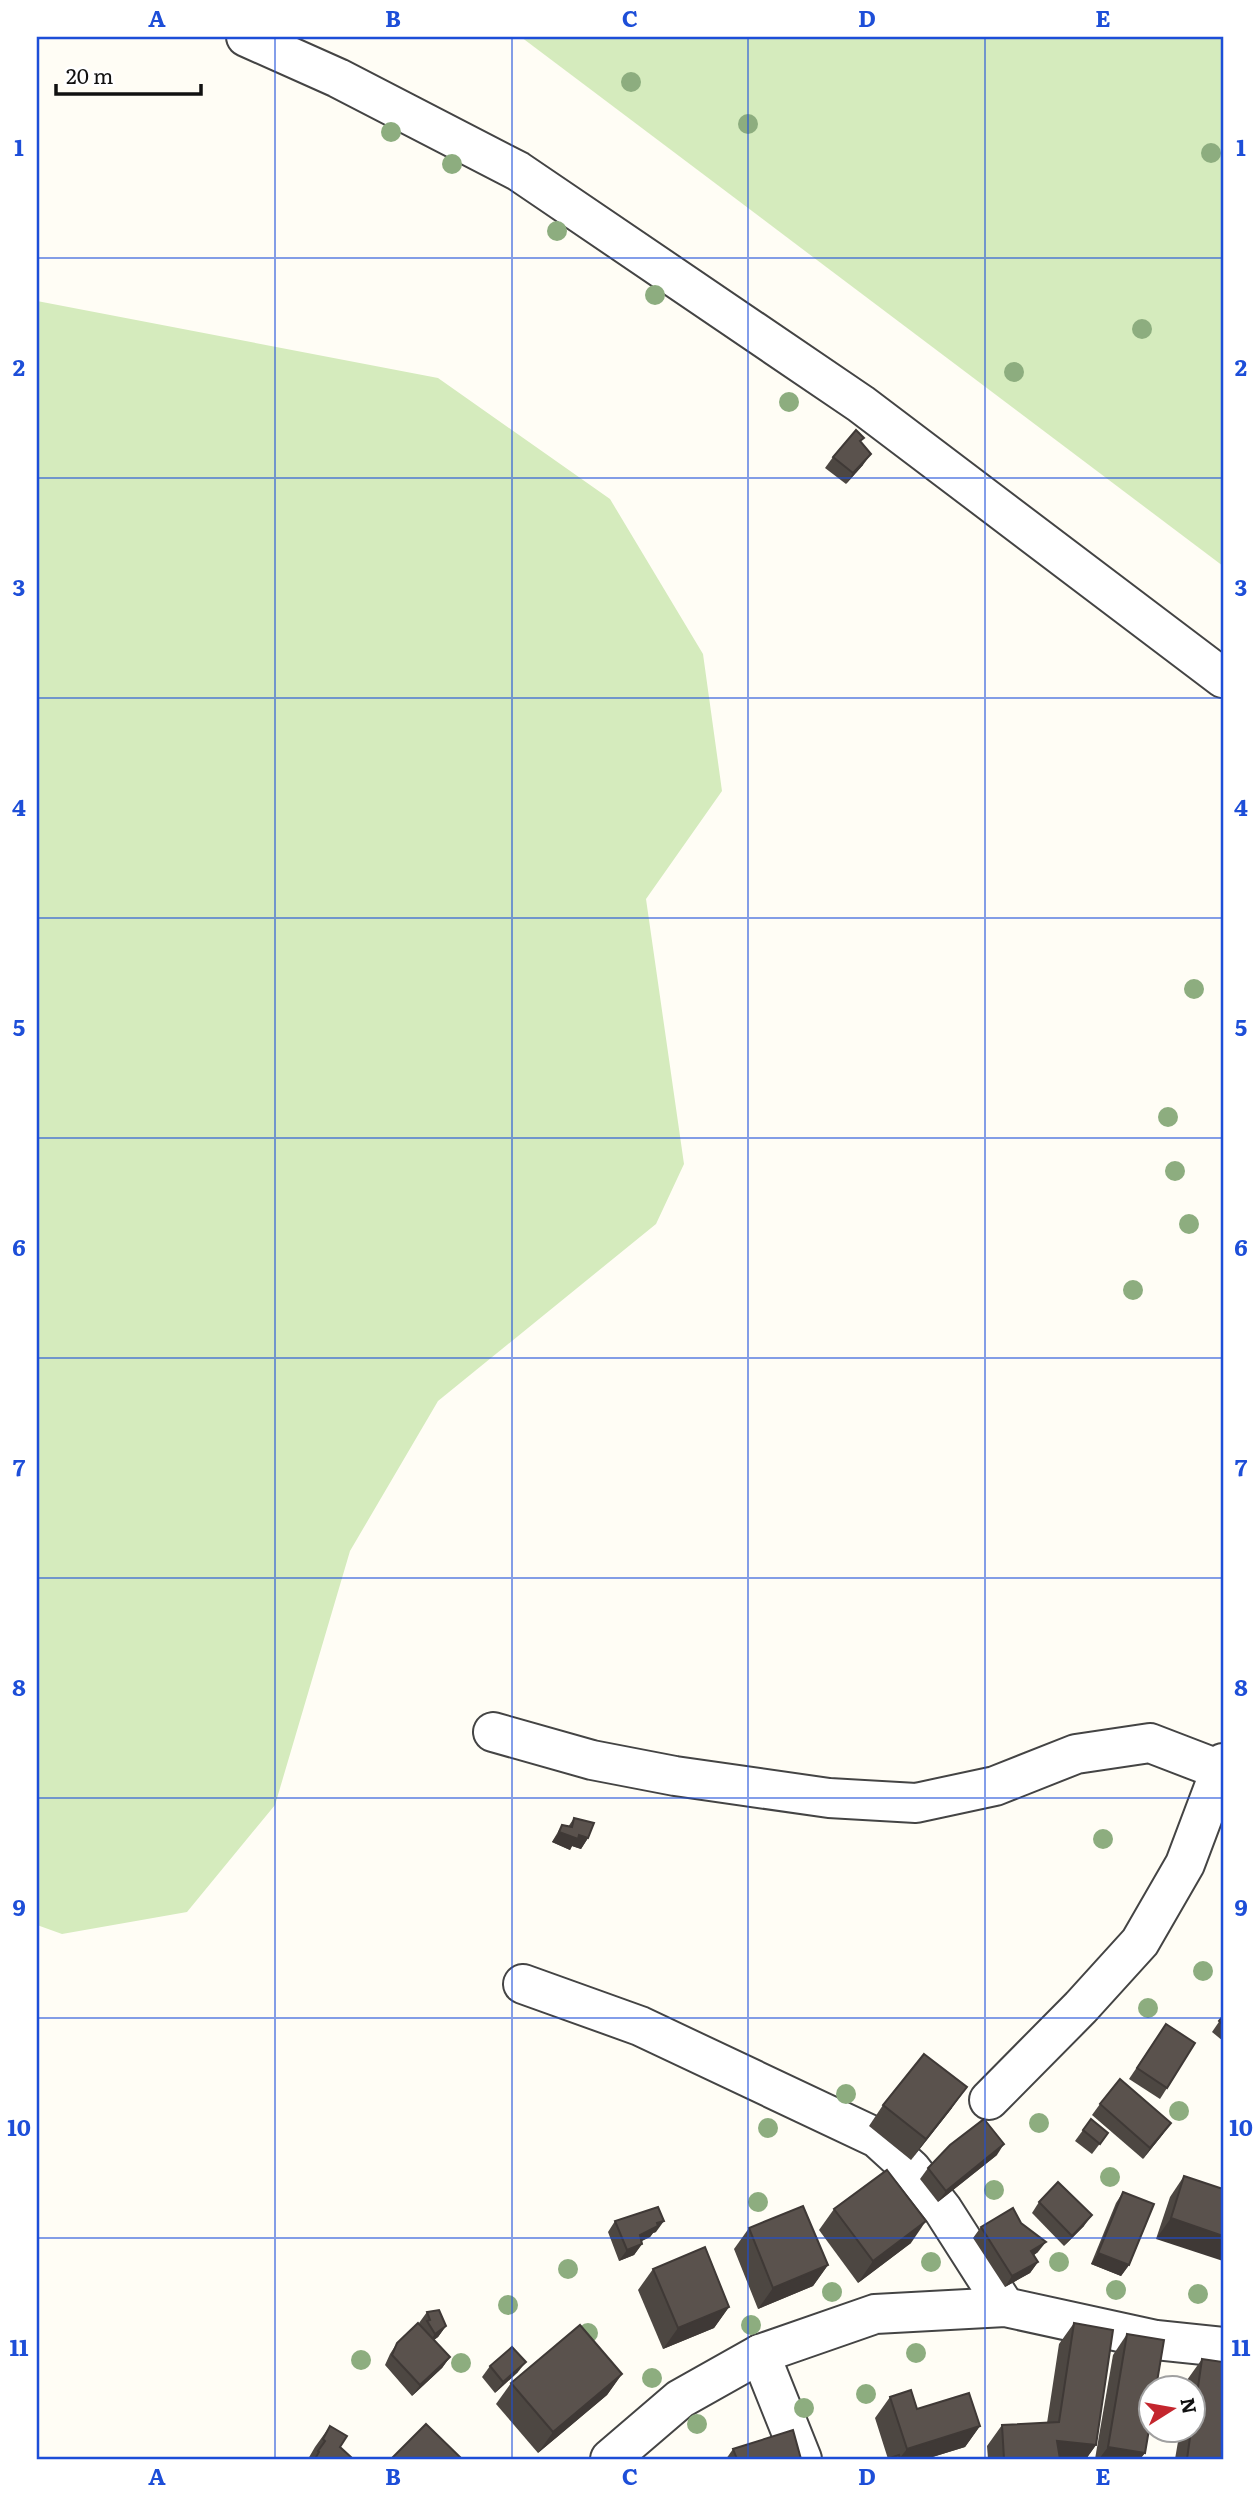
<svg xmlns="http://www.w3.org/2000/svg" width="1260" height="2496" font-family="Literata,serif">
<style>
.green{fill:#d5ebbd}
.lines{fill:none;stroke-linecap:round;stroke-linejoin:round}
.minor-casing{stroke:#444;stroke-width:42}
.minor{stroke:#fff;stroke-width:38}
.tree{fill:#8dad7f}
.wall{fill:#4d4742}
.shaded-wall{fill:#3f3936}
.building{fill:#5a524d;stroke:#3f3936;stroke-width:2}
.grid{fill:none;stroke:#1d4ed8;stroke-width:2;stroke-opacity:0.55}
.neatline{fill:none;stroke:#1d4ed8;stroke-width:2.5}
.grid-label{font-size:23px;text-anchor:middle;font-weight:bold;fill:#1d4ed8}
</style>
<rect width="100%" height="100%" fill="#fffdf5"/>
<g class="green">
<path d="M521 37H1223V566Z"/>
<path d="M37 301 438 378 610 499 703 654 722 791 646 899 684 1164 656 1224 438 1401 350 1551 275 1805 187 1912 62 1934 37 1925Z"/>
</g>
<g class="lines">
<g class="minor-casing">
<g id="minor">
<path d="M246 37 338 78 518 171 861 404 1223 678"/>
<path d="M493 1732 592 1760 675 1776 829 1798 916 1803 995 1786 1076 1754 1150 1743 1223 1771"/>
<path d="M523 1984 640 2026 877 2138 911 2169 943 2210 1005 2307"/>
<path d="M989 2100 1081 2007 1140 1942 1185 1864 1223 1763"/>
<path d="M760 2354 802 2459"/>
<path d="M610 2459 680 2399 760 2354 875 2314 1005 2307 1156 2340 1223 2347"/>
</g>
</g>
<use href="#minor" class="minor"/>
</g>
<g class="tree">
<circle cx="631" cy="82" r="10"/>
<circle cx="748" cy="124" r="10"/>
<circle cx="391" cy="132" r="10"/>
<circle cx="1211" cy="153" r="10"/>
<circle cx="452" cy="164" r="10"/>
<circle cx="557" cy="231" r="10"/>
<circle cx="655" cy="295" r="10"/>
<circle cx="1142" cy="329" r="10"/>
<circle cx="1014" cy="372" r="10"/>
<circle cx="789" cy="402" r="10"/>
<circle cx="1194" cy="989" r="10"/>
<circle cx="1168" cy="1117" r="10"/>
<circle cx="1175" cy="1171" r="10"/>
<circle cx="1189" cy="1224" r="10"/>
<circle cx="1133" cy="1290" r="10"/>
<circle cx="1103" cy="1839" r="10"/>
<circle cx="1203" cy="1971" r="10"/>
<circle cx="1148" cy="2008" r="10"/>
<circle cx="846" cy="2094" r="10"/>
<circle cx="1179" cy="2111" r="10"/>
<circle cx="1039" cy="2123" r="10"/>
<circle cx="768" cy="2128" r="10"/>
<circle cx="1110" cy="2177" r="10"/>
<circle cx="994" cy="2190" r="10"/>
<circle cx="758" cy="2202" r="10"/>
<circle cx="931" cy="2262" r="10"/>
<circle cx="1059" cy="2262" r="10"/>
<circle cx="568" cy="2269" r="10"/>
<circle cx="1116" cy="2290" r="10"/>
<circle cx="832" cy="2292" r="10"/>
<circle cx="1198" cy="2294" r="10"/>
<circle cx="508" cy="2305" r="10"/>
<circle cx="751" cy="2325" r="10"/>
<circle cx="588" cy="2333" r="10"/>
<circle cx="916" cy="2353" r="10"/>
<circle cx="361" cy="2360" r="10"/>
<circle cx="461" cy="2363" r="10"/>
<circle cx="652" cy="2378" r="10"/>
<circle cx="866" cy="2394" r="10"/>
<circle cx="804" cy="2408" r="10"/>
<circle cx="697" cy="2424" r="10"/>
</g>
<g class="wall">
<path d="M861 442 863 465 846 484 825 468 833 457Z"/>
<path d="M574 1818 588 1838 581 1849 572 1846 570 1850 552 1842 562 1825 568 1827Z"/>
<path d="M1223 2016V2041L1212 2032Z"/>
<path d="M1166 2024 1167 2088 1160 2099 1129 2079Z"/>
<path d="M1100 2104 1163 2134 1143 2159 1092 2115Z"/>
<path d="M883 2105 952 2108 911 2160 869 2126Z"/>
<path d="M1083 2130 1108 2133 1092 2154 1075 2141Z"/>
<path d="M997 2155 938 2202 920 2179 928 2168Z"/>
<path d="M1184 2176 1223 2189 1156 2239 1170 2197Z"/>
<path d="M1123 2192 1129 2265 1121 2276 1091 2264 1116 2203Z"/>
<path d="M1039 2202 1084 2226 1064 2246 1032 2213Z"/>
<path d="M834 2209 911 2243 858 2283 819 2230Z"/>
<path d="M615 2221 656 2232 653 2233 650 2237 641 2241 642 2244 634 2255 619 2261 608 2232Z"/>
<path d="M981 2227 1038 2252 1034 2255 1038 2262 1030 2273 1005 2287 973 2238Z"/>
<path d="M749 2228 828 2265 813 2286 758 2309 734 2249Z"/>
<path d="M653 2269 729 2307 714 2328 663 2349 638 2290Z"/>
<path d="M427 2312 446 2326 438 2337 434 2340 450 2357 442 2368 412 2396 385 2365 390 2354 397 2343 420 2325 419 2323Z"/>
<path d="M1074 2323 1096 2445 1086 2459H988L987 2446 1002 2425 1047 2423 1059 2344Z"/>
<path d="M1127 2334 1145 2453 1140 2459H1095L1113 2355Z"/>
<path d="M1202 2359 1223 2459H1175L1180 2430H1194V2388H1186L1187 2380Z"/>
<path d="M490 2366 518 2372 495 2393 482 2377Z"/>
<path d="M622 2374 607 2395 538 2453 496 2404 511 2383Z"/>
<path d="M890 2397 917 2409 980 2426 965 2447 926 2459H887H888L875 2418Z"/>
<path d="M330 2426 340 2447 350 2459H308L315 2447Z"/>
<path d="M733 2449 801 2459H726Z"/>
</g>
<g class="shaded-wall">
<path d="M871 454 863 465 846 484 853 473Z"/>
<path d="M559 1832 579 1835 588 1838 581 1849 572 1846 570 1850 552 1842Z"/>
<path d="M967 2087 952 2108 911 2160 926 2139Z"/>
<path d="M1171 2123 1163 2134 1143 2159 1150 2148Z"/>
<path d="M1004 2144 997 2155 938 2202 946 2191Z"/>
<path d="M1092 2215 1084 2226 1064 2246 1072 2236Z"/>
<path d="M1171 2218 1223 2236V2261L1156 2239Z"/>
<path d="M664 2221 656 2232 653 2233 650 2237 632 2246 640 2235 657 2223Z"/>
<path d="M926 2221 911 2243 858 2283 873 2261Z"/>
<path d="M1046 2242 1038 2252 1024 2262 1031 2251Z"/>
<path d="M642 2244 634 2255 619 2261 627 2250Z"/>
<path d="M1098 2253 1129 2265 1121 2276 1091 2264Z"/>
<path d="M1038 2262 1030 2273 1005 2287 1012 2276Z"/>
<path d="M828 2265 813 2286 758 2309 773 2288Z"/>
<path d="M729 2307 714 2328 663 2349 678 2328Z"/>
<path d="M446 2326 438 2337 427 2345 435 2334Z"/>
<path d="M450 2357 442 2368 412 2396 420 2385Z"/>
<path d="M526 2362 518 2372 495 2393 503 2382Z"/>
<path d="M622 2374 607 2395 538 2453 553 2432Z"/>
<path d="M980 2426 965 2447 926 2459H899L907 2449Z"/>
<path d="M1057 2441 1096 2445 1086 2459H1044Z"/>
<path d="M1108 2447 1145 2453 1140 2459H1099Z"/>
</g>
<g class="building">
<path d="M856 430 864 438 860 441 871 454 853 473 833 457Z"/>
<path d="M574 1818 594 1823 588 1838 579 1835 578 1839 559 1832 562 1825 572 1827Z"/>
<path d="M1223 2016V2025L1219 2021Z"/>
<path d="M1166 2024 1195 2043 1167 2088 1137 2068Z"/>
<path d="M924 2054 967 2087 926 2139 883 2105Z"/>
<path d="M1120 2079 1171 2123 1150 2148 1100 2104Z"/>
<path d="M984 2119 1004 2144 946 2191 928 2168 950 2145Z"/>
<path d="M1091 2119 1108 2133 1100 2144 1083 2130Z"/>
<path d="M887 2170 926 2221 873 2261 834 2209Z"/>
<path d="M1184 2176 1223 2189V2236L1171 2218Z"/>
<path d="M1058 2182 1092 2215 1072 2236 1039 2202Z"/>
<path d="M1123 2192 1154 2204 1129 2265 1098 2253Z"/>
<path d="M803 2206 828 2265 773 2288 749 2228Z"/>
<path d="M658 2207 664 2221 657 2223 658 2226 640 2235 642 2244 627 2250 615 2221Z"/>
<path d="M1013 2208 1021 2223 1046 2242 1031 2251 1038 2262 1012 2276 981 2227Z"/>
<path d="M705 2247 729 2307 678 2328 653 2269Z"/>
<path d="M439 2310 446 2326 435 2334 427 2321 430 2320 427 2312Z"/>
<path d="M418 2323 450 2357 420 2385 392 2355 397 2343Z"/>
<path d="M1074 2323 1113 2330 1096 2445 1057 2441 1060 2459H1004L1002 2425 1059 2422Z"/>
<path d="M580 2325 622 2374 553 2432 511 2383Z"/>
<path d="M1127 2334 1164 2340 1156 2388H1152V2412L1145 2453 1108 2447Z"/>
<path d="M512 2347 526 2362 503 2382 490 2366Z"/>
<path d="M1202 2359 1223 2362V2459H1187L1191 2430H1194V2415Z"/>
<path d="M911 2390 917 2409 969 2393 980 2426 907 2449 890 2397Z"/>
<path d="M426 2424 462 2459H391Z"/>
<path d="M330 2426 347 2436 340 2447 352 2458 350 2459H315L319 2452 318 2451 325 2441 323 2439Z"/>
<path d="M793 2430 801 2459H737L733 2449Z"/>
<path d="M899 2455 900 2459H887Z"/>
</g>
<path class="grid" d="M275 37V2459M512 37V2459M748 37V2459M985 37V2459M37 258H1223M37 478H1223M37 698H1223M37 918H1223M37 1138H1223M37 1358H1223M37 1578H1223M37 1798H1223M37 2018H1223M37 2238H1223"/>
<rect width="1260" height="2496" fill="none" stroke="#ffffff" stroke-width="77"/>
<g transform="translate(1172 2409) rotate(79)"><circle r="33" fill="#ffffff" stroke="#a0a0a0" stroke-width="2"/>
<path d="M0-5L12 26L0 18L-12 26Z" fill="#c4262e"/>
<text y="-10" font-size="19" font-weight="bold" text-anchor="middle" fill="#111111">N</text>
</g>
<path d="M56 84v10h145v-10" fill="none" stroke="#111111" stroke-width="3.5"/>
<text x="66" y="84" font-size="21" fill="#111111" stroke="#ffffff" stroke-width="5" paint-order="stroke">20 m</text>
<rect x="38" y="38" width="1184" height="2420" class="neatline"/>
<g class="grid-label">
<text x="157" y="27">A</text>
<text x="393" y="27">B</text>
<text x="630" y="27">C</text>
<text x="867" y="27">D</text>
<text x="1103" y="27">E</text>
<text x="19" y="156">1</text>
<text x="1241" y="156">1</text>
<text x="19" y="376">2</text>
<text x="1241" y="376">2</text>
<text x="19" y="596">3</text>
<text x="1241" y="596">3</text>
<text x="19" y="816">4</text>
<text x="1241" y="816">4</text>
<text x="19" y="1036">5</text>
<text x="1241" y="1036">5</text>
<text x="19" y="1256">6</text>
<text x="1241" y="1256">6</text>
<text x="19" y="1476">7</text>
<text x="1241" y="1476">7</text>
<text x="19" y="1696">8</text>
<text x="1241" y="1696">8</text>
<text x="19" y="1916">9</text>
<text x="1241" y="1916">9</text>
<text x="19" y="2136">10</text>
<text x="1241" y="2136">10</text>
<text x="19" y="2356">11</text>
<text x="1241" y="2356">11</text>
<text x="157" y="2485">A</text>
<text x="393" y="2485">B</text>
<text x="630" y="2485">C</text>
<text x="867" y="2485">D</text>
<text x="1103" y="2485">E</text>
</g>
</svg>
